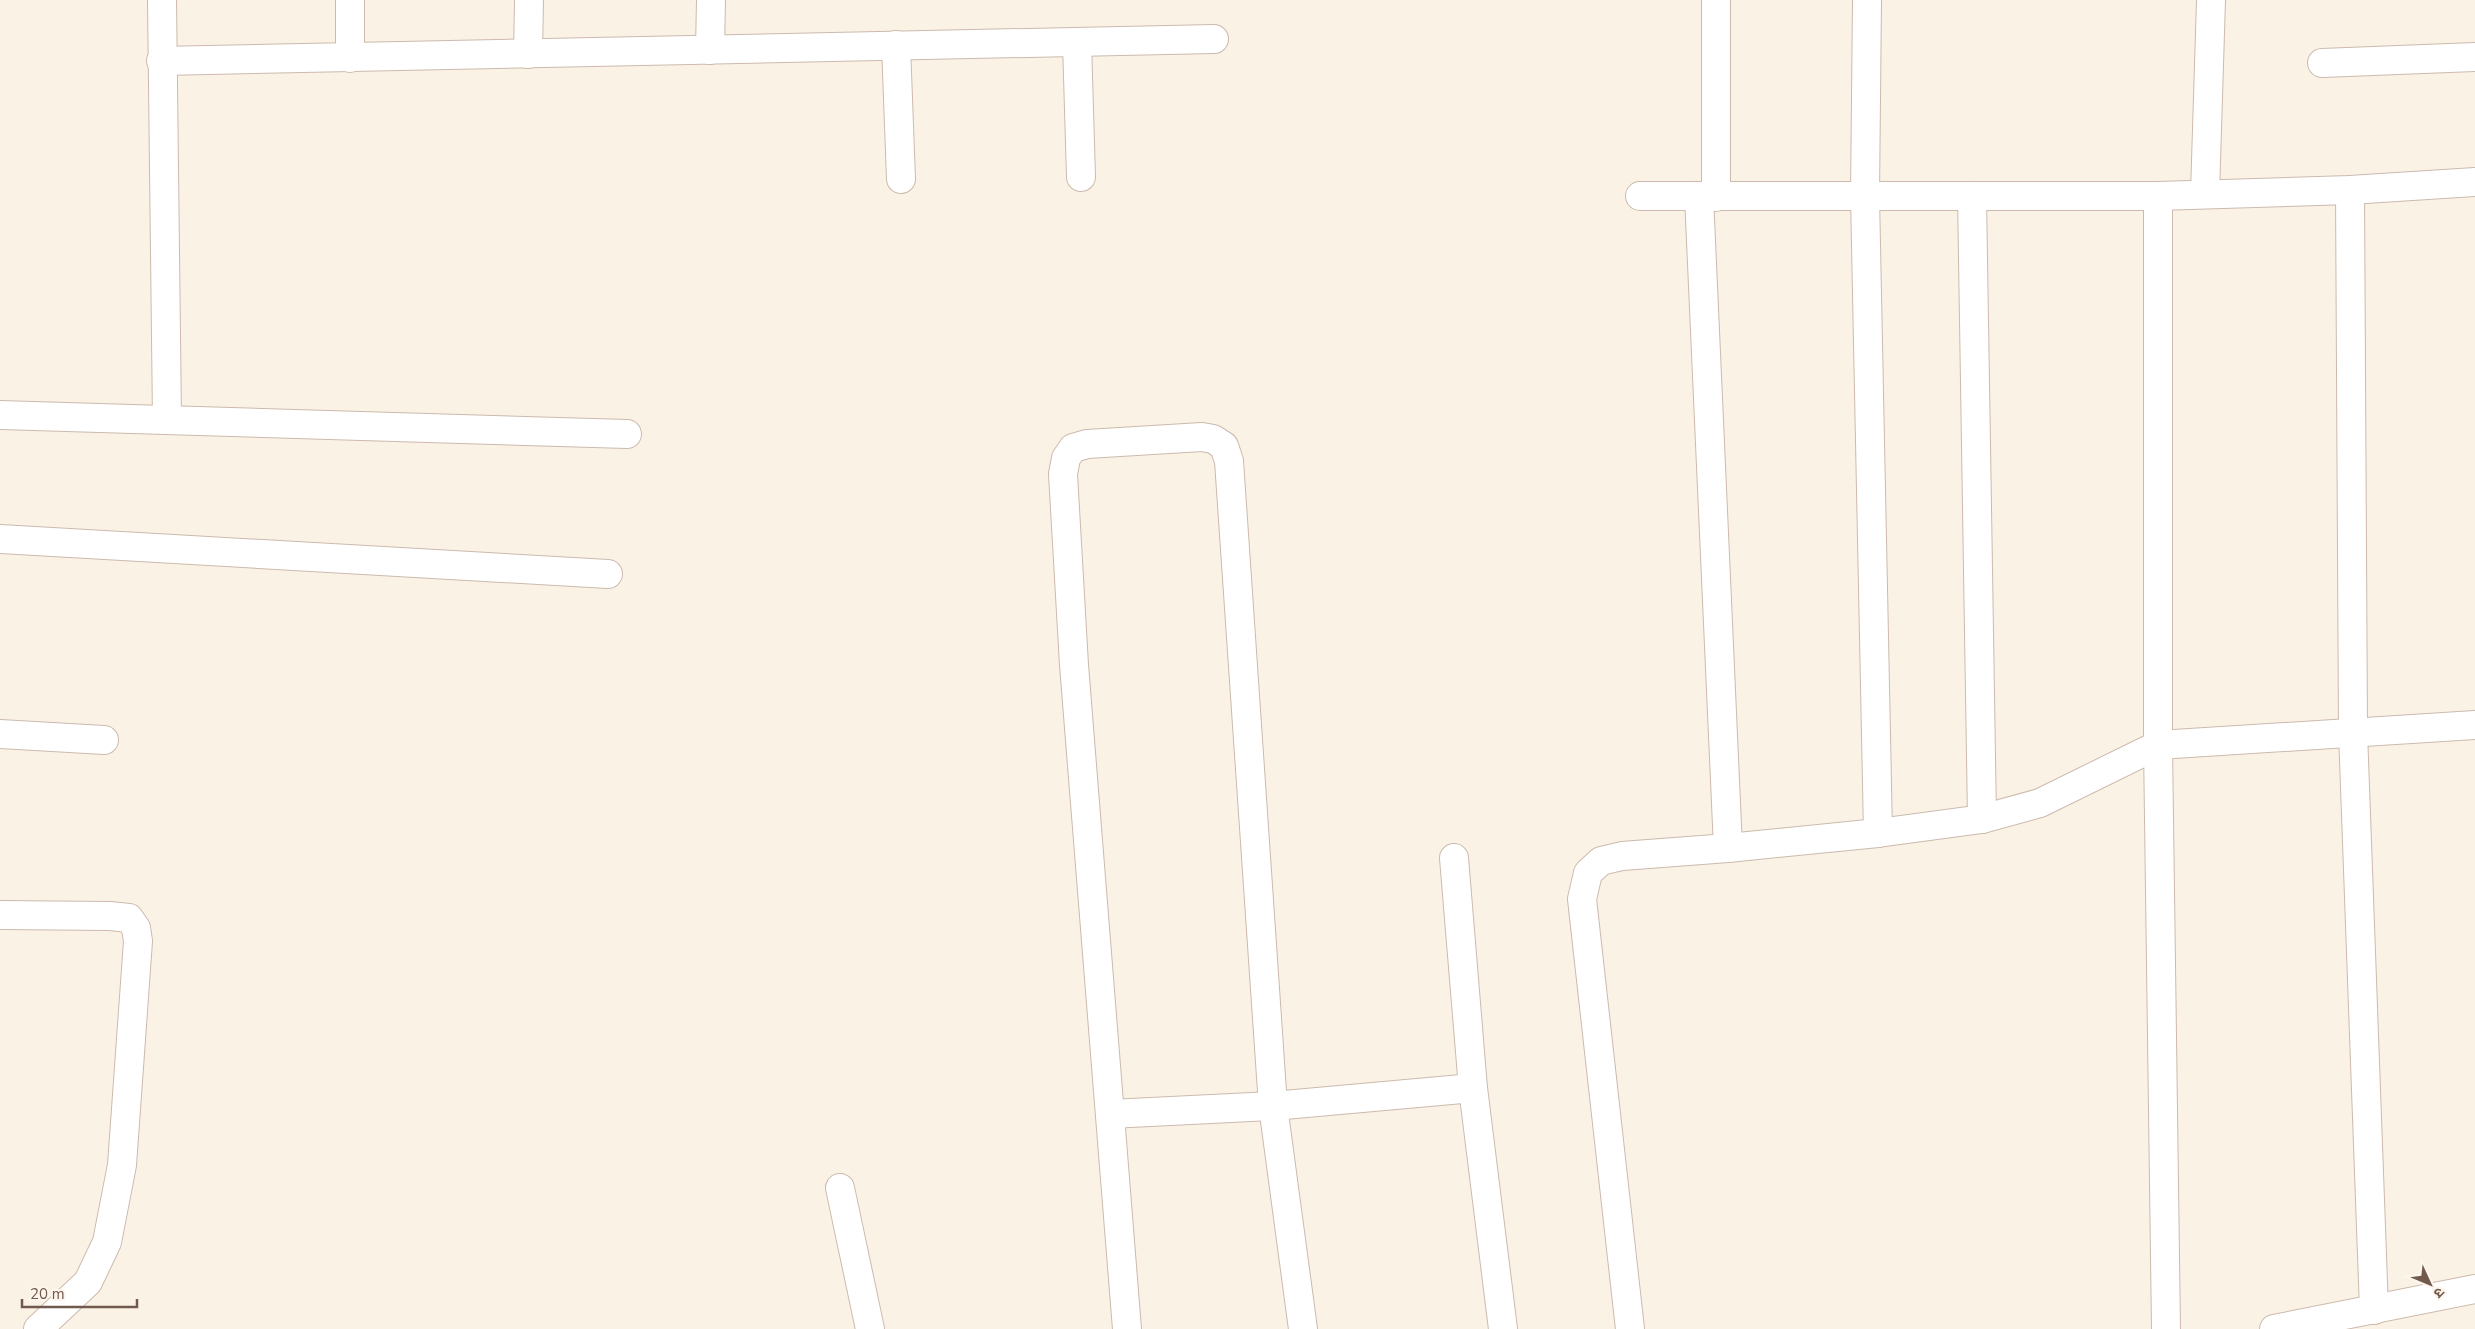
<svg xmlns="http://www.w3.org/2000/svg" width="2475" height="1329" font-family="'Nunito Sans','Noto Sans Devanagari',sans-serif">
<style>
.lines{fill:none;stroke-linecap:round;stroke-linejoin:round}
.minor-casing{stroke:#ccbaad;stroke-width:30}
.minor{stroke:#fff;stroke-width:28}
</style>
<rect width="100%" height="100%" fill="#fbf2e6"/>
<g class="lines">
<g class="minor-casing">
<g id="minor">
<path d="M162 0 167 420"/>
<path d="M1867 0 1865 196 1878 833"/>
<path d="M1077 42 1081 177"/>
<path d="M896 45 901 179"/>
<path d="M710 50 711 0"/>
<path d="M528 54 529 0"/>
<path d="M350 58V0"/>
<path d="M161 61 1214 39"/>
<path d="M2322 63 2475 57"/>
<path d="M2350 190 2353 732 2374 1310"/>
<path d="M2205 194 2211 0"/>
<path d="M1640 196H2158L2350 190 2475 182"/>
<path d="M1699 196 1728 848"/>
<path d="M1972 196 1982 819"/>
<path d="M2158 196V745L2166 1329"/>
<path d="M1716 197V0"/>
<path d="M0 415 627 434"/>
<path d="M0 539 608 574"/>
<path d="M0 734 104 740"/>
<path d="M1454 858 1473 1088 1503 1329"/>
<path d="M0 915 110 916 129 918 136 928 138 941 122 1165 107 1242 88 1282 38 1329"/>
<path d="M1110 1114 1273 1106 1473 1088"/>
<path d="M840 1188 870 1329"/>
<path d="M1127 1329 1074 665 1063 474 1066 458 1073 448 1087 444 1202 437 1213 439 1224 446 1229 461 1273 1106 1303 1329"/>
<path d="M1630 1329 1582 899 1588 873 1601 861 1622 856 1728 848 1878 833 1982 819 2040 803 2158 745 2475 725"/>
<path d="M2274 1329 2475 1289"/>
</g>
</g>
<use href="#minor" class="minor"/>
</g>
<g transform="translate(2430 1284) rotate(134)" stroke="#fef6ec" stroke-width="4" paint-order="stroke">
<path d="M0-4L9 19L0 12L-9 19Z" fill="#72594d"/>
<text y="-8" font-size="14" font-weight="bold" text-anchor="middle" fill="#72594d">उ</text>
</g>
<path d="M22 1299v8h115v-8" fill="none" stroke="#72594d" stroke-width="2.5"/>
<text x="30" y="1299" font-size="15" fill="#72594d" stroke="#fef6ec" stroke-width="4" paint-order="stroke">20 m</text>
</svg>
